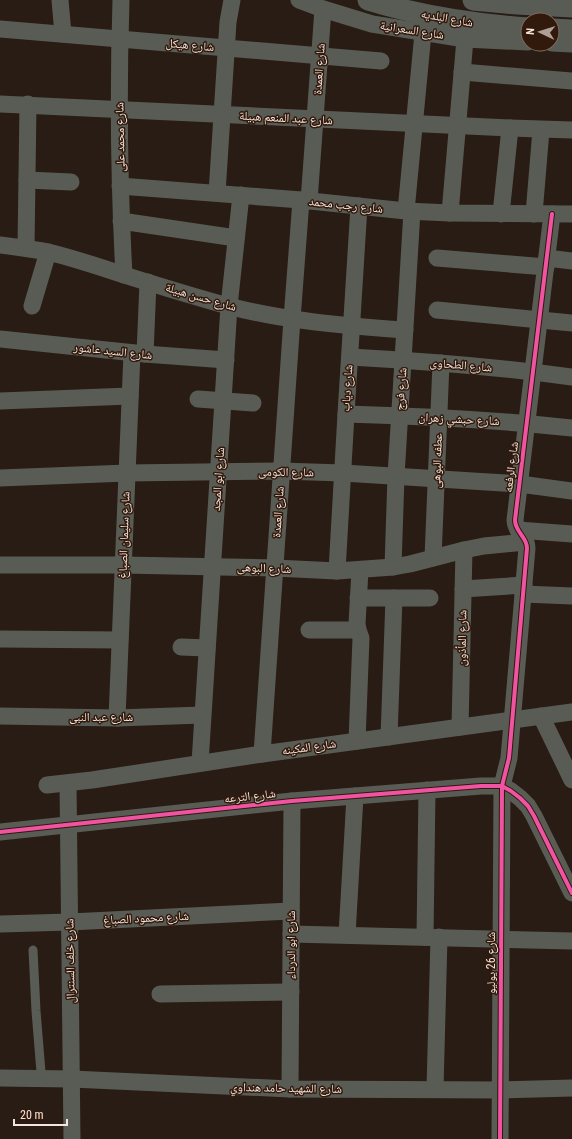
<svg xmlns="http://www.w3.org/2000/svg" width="572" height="1139" font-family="'Roboto Condensed','Noto Naskh Arabic',sans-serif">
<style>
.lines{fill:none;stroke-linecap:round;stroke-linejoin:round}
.service{stroke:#595c55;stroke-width:9}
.minor{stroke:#595c55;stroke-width:17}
.tertiary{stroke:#595c55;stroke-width:21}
.cycleway-casing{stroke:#31190c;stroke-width:6}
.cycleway{stroke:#f153a3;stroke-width:4}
.labels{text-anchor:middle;stroke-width:3;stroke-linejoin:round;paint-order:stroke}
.street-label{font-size:12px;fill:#f5e4dc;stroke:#31190c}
</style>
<rect width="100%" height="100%" fill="#291c14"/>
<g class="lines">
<path class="service" d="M33 950 36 1011 41 1072 40 1078"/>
<g class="minor">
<path d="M60 0 63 34"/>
<path d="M121 0C118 92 119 183 124 275"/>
<path d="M299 0 323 9 372 24 465 39 528 42"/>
<path d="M0 29 381 61"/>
<path d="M552 43 572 44"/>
<path d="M462 72 572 81"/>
<path d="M0 104 510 128 572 130"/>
<path d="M27 180 71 182"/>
<path d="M120 186 301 200 406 211 450 213 572 214"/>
<path d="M217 193 228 22 232 0"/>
<path d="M309 201 323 9"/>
<path d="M406 211 423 33"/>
<path d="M450 213 465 39"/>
<path d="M501 214 510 128"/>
<path d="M534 214 541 130"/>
<path d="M121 221 236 238"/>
<path d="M0 245C16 247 32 249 48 252 73 258 97 266 121 274 156 285 192 296 228 306 286 321 345 326 405 330"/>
<path d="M26 248 28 104"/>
<path d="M437 258 546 267"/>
<path d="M547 258 572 261"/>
<path d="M32 306 48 252"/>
<path d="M437 310 572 323"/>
<path d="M0 339 145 354 226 360"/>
<path d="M145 354 148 282"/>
<path d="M350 357C424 361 498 367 572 377"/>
<path d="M198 399 253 403"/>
<path d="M0 401 130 396"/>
<path d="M346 414C421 416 497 420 572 428"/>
<path d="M0 478 127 473 281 471 343 473 520 484 572 491"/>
<path d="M518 530 572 534"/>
<path d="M433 558 441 363"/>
<path d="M0 565H123L275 568 337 571 393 567 410 564 464 550 484 546 526 542"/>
<path d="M393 567 396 476 412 211"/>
<path d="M337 571 346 414 359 206"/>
<path d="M463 589 524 585"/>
<path d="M523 594 572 596"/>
<path d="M358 598H430"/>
<path d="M309 630H358"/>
<path d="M0 639 120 640"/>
<path d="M181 647 207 648"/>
<path d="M0 716 117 718 202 715"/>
<path d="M541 716 572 780"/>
<path d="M117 718 132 353"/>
<path d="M460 727 464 550"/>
<path d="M389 737 394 598"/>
<path d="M357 741 361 638 358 630 357 624 360 570"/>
<path d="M262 754 292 319 301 200"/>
<path d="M200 763 229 306 241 195"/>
<path d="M68 783 72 1139"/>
<path d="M47 785 92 780 262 754 572 712"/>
<path d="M0 832 292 801 481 786H502L511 791 520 798 528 806 534 816 572 893"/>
<path d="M0 924 70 922 291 911"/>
<path d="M291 934 572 941"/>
<path d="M347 935 355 796"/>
<path d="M425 937 427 790"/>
<path d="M160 994 291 992"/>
<path d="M0 1078 72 1079 290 1089 501 1090 572 1088"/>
<path d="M290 1089 292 801"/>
<path d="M435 1089 439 937"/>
<path d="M500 1139 502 786 509 758 527 548C527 537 515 532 515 520L552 214"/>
</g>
<g class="tertiary">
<path d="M368 0C420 16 473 24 528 28"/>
<path d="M473 0 517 4 572 7"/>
<path d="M552 29 572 30"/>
</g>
<g class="cycleway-casing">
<g id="cycleway">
<path d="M0 832 292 801 481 786H502L511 791 520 798 528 806 534 816 572 893"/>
<path d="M500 1139 502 786 509 758 527 548C527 537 515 532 515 520L552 214"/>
</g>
</g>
<use href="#cycleway" class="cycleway"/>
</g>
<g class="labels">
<g class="street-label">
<text transform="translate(447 18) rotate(10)" y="4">شارع البلديه</text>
<text transform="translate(412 30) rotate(9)" y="4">شارع السعرانية</text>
<text transform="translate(190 45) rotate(5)" y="4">شارع هيكل</text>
<text transform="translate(319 69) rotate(-86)" y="4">شارع العمدة</text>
<text transform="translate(286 118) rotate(3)" y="4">شارع عبد المنعم هبيلة</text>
<text transform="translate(120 137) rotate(-91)" y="4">شارع محمد على</text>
<text transform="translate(346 205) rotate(6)" y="4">شارع رجب محمد</text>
<text transform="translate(201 297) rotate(16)" y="4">شارع حسن هبيلة</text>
<text transform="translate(113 351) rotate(6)" y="4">شارع السيد عاشور</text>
<text transform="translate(461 365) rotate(5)" y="4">شارع الطحاوى</text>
<text transform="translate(347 388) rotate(-86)" y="4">شارع دياب</text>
<text transform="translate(401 389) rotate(-86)" y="4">شارع فرج</text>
<text transform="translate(459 419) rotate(3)" y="4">شارع حبشي زهران</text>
<text transform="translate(437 461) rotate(-88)" y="4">عطفه البوهى</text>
<text transform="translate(511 467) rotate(-83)" y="4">شارع الرفعه</text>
<text transform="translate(286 472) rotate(1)" y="4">شارع الكومى</text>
<text transform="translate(218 479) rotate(-86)" y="4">شارع ابو المجد</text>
<text transform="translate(278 512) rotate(-86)" y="4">شارع العمدة</text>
<text transform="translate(124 535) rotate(-88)" y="4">شارع سليمان الصباغ</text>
<text transform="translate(264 568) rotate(2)" y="4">شارع البوهى</text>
<text transform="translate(462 638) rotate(-89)" y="4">شارع المأذون</text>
<text x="101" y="721">شارع عبد النبى</text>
<text transform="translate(309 747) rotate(-8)" y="4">شارع المكينه</text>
<text transform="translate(250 796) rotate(-6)" y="4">شارع الترعه</text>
<text transform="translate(146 918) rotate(-3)" y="4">شارع محمود الصباغ</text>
<text transform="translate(291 945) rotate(-90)" y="4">شارع ابو الدرداء</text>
<text transform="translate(70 961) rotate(-91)" y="4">شارع خلف السنترال</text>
<text transform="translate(491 963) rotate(-90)" y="4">شارع 26 يوليو</text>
<text transform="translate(286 1088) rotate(1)" y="4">شارع الشهيد حامد هنداوي</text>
</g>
</g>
<g transform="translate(540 32) rotate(274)"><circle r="19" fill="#31190c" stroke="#7f6a5f"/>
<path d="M0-3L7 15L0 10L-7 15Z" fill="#ae9e96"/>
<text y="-6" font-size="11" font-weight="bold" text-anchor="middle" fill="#f5e4dc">N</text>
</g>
<path d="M14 1119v6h53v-6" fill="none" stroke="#f5e4dc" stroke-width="2"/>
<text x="20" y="1119" font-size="12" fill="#f5e4dc" stroke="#31190c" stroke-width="3" paint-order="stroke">20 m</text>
</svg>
